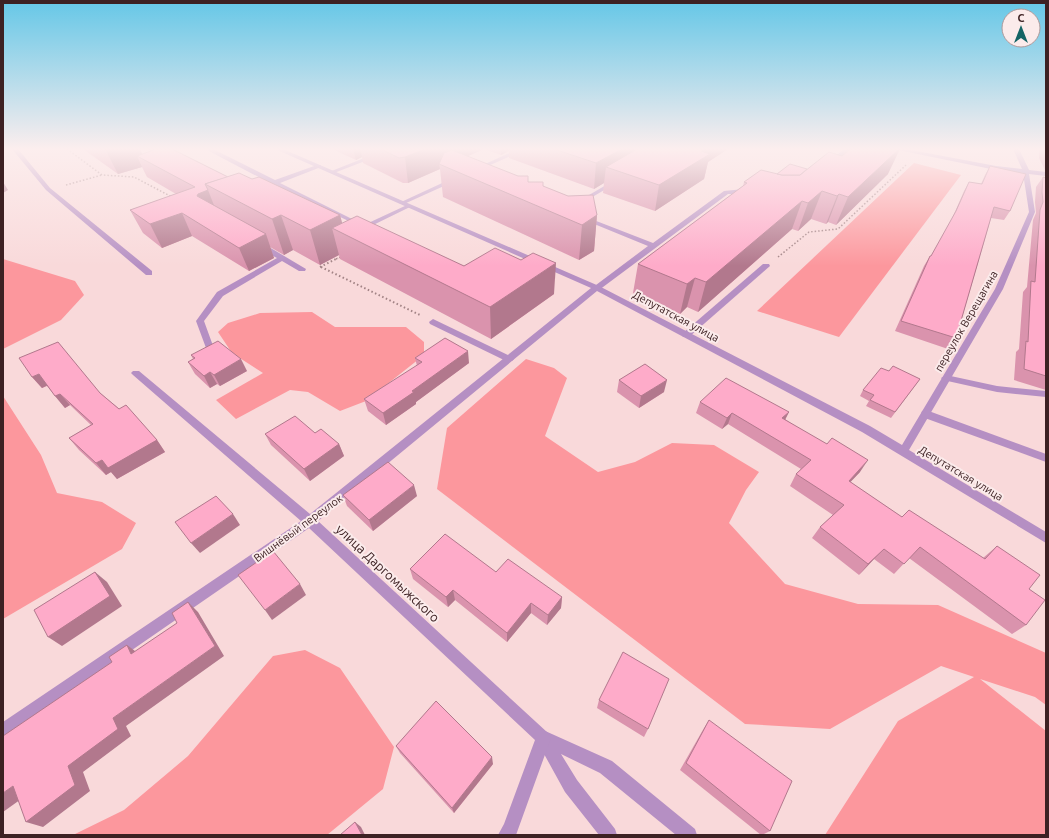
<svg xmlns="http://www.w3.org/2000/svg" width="1049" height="838" font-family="Ubuntu,sans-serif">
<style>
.green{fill:#fc979d}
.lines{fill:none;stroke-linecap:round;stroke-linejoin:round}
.path-far1{stroke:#a28385;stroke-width:1.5;stroke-dasharray:1.5 2;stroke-linecap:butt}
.path{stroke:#a28385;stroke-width:2;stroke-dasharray:1.5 2.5;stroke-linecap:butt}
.lane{fill:#b58fc3;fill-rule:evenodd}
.street{fill:#b58fc3;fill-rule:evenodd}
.wall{fill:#da93ad}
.shaded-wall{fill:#b2788d}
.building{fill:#feabc9;stroke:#b2788d}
.labels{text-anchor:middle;stroke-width:4;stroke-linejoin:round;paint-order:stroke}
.street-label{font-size:11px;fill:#3d2123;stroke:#fbebeb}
.near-street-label{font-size:13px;fill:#3d2123;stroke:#fbebeb}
</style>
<rect width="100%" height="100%" fill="#f9d9da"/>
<g class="green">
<path d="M914 163 961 175 839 337 757 311Z"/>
<path d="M3 259 75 281 84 295 61 320 3 349Z"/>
<path d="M312 312 335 327H406L424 342V355L366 401 340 411 308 392 290 390 236 419 216 400 263 373 232 353 218 332 228 323 260 313Z"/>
<path d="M526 359 554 368 567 378 545 436 598 472 635 462 672 443 714 445 759 472 746 490 729 523 785 584 858 604 938 605 1046 653V705L1035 697 980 679 1046 731V835H825L898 721 974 677 941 666 830 729 745 724 437 489 447 428Z"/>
<path d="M3 396 41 455 57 493 102 502 136 523 122 549 3 619Z"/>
<path d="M305 650 340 668 394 747 383 789 327 835H73L124 810 188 756 273 656Z"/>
</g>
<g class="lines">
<g class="path-far1">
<path d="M67 149 102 175 134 177 172 197"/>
<path d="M66 185 102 175"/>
<path d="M778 257 809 232 838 229 906 165"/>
<path d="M336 259 343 256"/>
</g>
<g class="path">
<path d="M320 267 338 258"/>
<path d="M321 267 420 315"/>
</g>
<g class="lane">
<path d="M12 149H18L50 188 152 271V275H146L46 190Z"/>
<path d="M148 149H155L158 151 184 149 157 155Z"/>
<path d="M205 149H213L275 180 317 165H321V167L280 183 364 225 407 205 412 206 367 228H363L272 184Z"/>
<path d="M387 149H396L334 173 329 172Z"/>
<path d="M518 149H526L479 170 474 169Z"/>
<path d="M844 149H851L832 165H828V163Z"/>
<path d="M453 178 455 179V181L404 204 399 203Z"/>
<path d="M613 181 618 182 582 203 577 202Z"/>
<path d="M744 189 751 192 748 194H728L599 290H593L592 288 648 246 582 219V217H586L653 243 724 191Z"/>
<path d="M258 244H264L306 269 305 271H299L282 261 223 296 204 321 216 354 215 356H209L196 321 217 292 277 258 258 248Z"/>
<path d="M763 264H769L770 266 689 337H683L682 335 683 333Z"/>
<path d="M433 319 512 357 514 359 512 361H506L430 324 429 322Z"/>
<path d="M946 375 997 386 1046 391V397L997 392 943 380 941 378Z"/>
<path d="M926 410 1046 454V462L922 417 921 414 922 411Z"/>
<path d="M543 730 612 761 695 829 697 835H676L600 773 561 754 577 780 615 829 617 835H599L565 792 538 743 535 738 538 733Z"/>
</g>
<path class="street" d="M275 149H283L599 286 870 426 902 445 995 289 1029 212 1023 173 996 170 893 149H906L996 166 1022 169 1013 149H1019L1029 170 1046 172V176L1029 174 1035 212 1003 289 909 450 1046 532V543L862 432 597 291 318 521 548 733 551 738 516 835H498L504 824 535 740 309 528 3 739V722L301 521 133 375 131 373 133 371H139L310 514 591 288Z"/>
</g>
<g class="wall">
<path d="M83 149H140L142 154 228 177 252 179 340 215 342 223 464 266 554 294 491 339 340 259 339 255 320 265 293 250 284 255 270 247 274 258 249 271 192 236 162 248 143 233 130 210 176 194 147 177 142 167 118 174Z"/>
<path d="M332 149H484L468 156 528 182 543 186 597 215 594 251 579 260 443 197 440 169 408 183H403L363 163 362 157 356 160Z"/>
<path d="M484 149H728L708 162 704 179 655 211 603 193 604 183 594 189 509 158V151L501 155Z"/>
<path d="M1039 149H1046V171L1045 170 1039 158Z"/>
<path d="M990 166 1010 211 1004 220 991 218 956 338 948 349 895 331 924 266 930 256H931L951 221 964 191 969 182 981 184 985 175Z"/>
<path d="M807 169 888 174 836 225 828 222 826 224 811 219 798 231 792 229 698 312 687 307 680 314 633 293 638 264 743 186 744 182 777 174Z"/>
<path d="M1043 177 1046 178V390L1014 380 1016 352 1019 349 1023 292 1027 287 1033 220 1036 213 1035 202 1036 187Z"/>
<path d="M191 355 247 371 220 386 217 384 210 388 195 374 188 362 193 359Z"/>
<path d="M415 358 469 363 416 402V404L386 425 368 411 364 399 417 366Z"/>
<path d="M889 371 920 379 891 418 866 406 869 401 860 396 863 390Z"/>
<path d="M32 377 100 393 157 440 165 452 117 479 111 472 106 475 79 450 69 438 91 425 70 405 65 408 47 386 42 388Z"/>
<path d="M619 380 664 392 639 408 617 392Z"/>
<path d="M700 402 789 412 785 419 860 472 850 482 902 517 983 558 997 546 1029 589 1026 625 1012 634 909 558 894 574 874 559 859 575 812 538 820 527 833 515 790 486 796 474 801 469 728 424 722 429 696 413Z"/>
<path d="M315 433 339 444 344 456 310 481 271 445 265 434Z"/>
<path d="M343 495 417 496 373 531 347 506Z"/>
<path d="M410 569 496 572 562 597 561 608 547 625 531 613 507 642 455 600 448 607 413 579Z"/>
<path d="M599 700 648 729 644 737 597 708Z"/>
<path d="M709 720 770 831 762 835H761L680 770 704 728Z"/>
<path d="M396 746 493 764 454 813 400 753Z"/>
</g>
<g class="shaded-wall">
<path d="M105 149H140L145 160 137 156 142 167 118 174Z"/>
<path d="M353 149H360L362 157 356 160Z"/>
<path d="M425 149H484L445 166 439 164 440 169 408 183 405 157Z"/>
<path d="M501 149H509V151L501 155Z"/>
<path d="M622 149H636L633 165 606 167 604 183 594 189 596 163Z"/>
<path d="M697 149H728L708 162 704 179 655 211 659 185Z"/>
<path d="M899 149H900L888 174 836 225 848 197Z"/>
<path d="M3 182 8 190 3 193Z"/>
<path d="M208 190 217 213 197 196 198 194Z"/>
<path d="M822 191 811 219 798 231 808 203Z"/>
<path d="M839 194 828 222 826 224 837 196Z"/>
<path d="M802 201 792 229 698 312 706 282Z"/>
<path d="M182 213 192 236 162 248 150 224Z"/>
<path d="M281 215 293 250 284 255 272 219Z"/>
<path d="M340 215 345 234 332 228 339 255 320 265 310 230Z"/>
<path d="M597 215 594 251 579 260 582 225Z"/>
<path d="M266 234 274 258 249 271 239 248Z"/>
<path d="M556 263 554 294 491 339 490 307Z"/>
<path d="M695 278 687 307 680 314 687 284Z"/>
<path d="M468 351 469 363 416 402V404L386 425 383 413 412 391Z"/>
<path d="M241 359 247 371 220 386 214 375Z"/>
<path d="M210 372 217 384 210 388 204 376Z"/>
<path d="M39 374 48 385 42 388 32 377Z"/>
<path d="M667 380 664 392 639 408 641 396Z"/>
<path d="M60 394 70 405 65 408 55 396Z"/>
<path d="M789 412 783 424 782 418Z"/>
<path d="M732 413 728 424 722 429 727 418Z"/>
<path d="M157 440 165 452 117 479 111 472 106 475 96 463 102 460Z"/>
<path d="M339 444 344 456 310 481 304 469Z"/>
<path d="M868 460 860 472 841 492 849 481Z"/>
<path d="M414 485 417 496 373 531 369 520Z"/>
<path d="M233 514 240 525 200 553 191 543Z"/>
<path d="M884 549 874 559 859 575 868 564Z"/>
<path d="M95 572 107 582 122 606 62 646 48 637Z"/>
<path d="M300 584 306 595 272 620 265 610Z"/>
<path d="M453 590 455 600 448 607 446 597Z"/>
<path d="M562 597 561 608 547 625 548 615Z"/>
<path d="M188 602 198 612 224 656 126 726 131 736 83 772 90 791 43 827 26 822 68 766 113 718 215 646Z"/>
<path d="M531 603V613L507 642V633Z"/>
<path d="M127 645 139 654H131Z"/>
<path d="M492 757 493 764 454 813 452 808Z"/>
<path d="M13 786 31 792 3 812V793Z"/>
<path d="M355 822 361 827 365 835H362Z"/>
</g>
<g class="building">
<path d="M156 149H172L228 177 205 184 208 190 198 194 197 196 266 234 239 248 182 213 150 224 130 210 195 187 137 156Z"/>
<path d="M381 149H425L405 157 399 158Z"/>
<path d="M554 149H622L596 163Z"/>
<path d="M637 149H703L704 150 701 151 710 154 659 185 606 167Z"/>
<path d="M850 149H899L848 197 839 194 837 196 822 191 808 203 802 201 706 282 695 278 687 284 638 264 747 183 744 182 761 170 782 175H800L829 152 842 156Z"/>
<path d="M452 150 518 176H528V182H543V186L568 196 593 195 597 215 582 225 439 164 444 153Z"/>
<path d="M790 164 807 169 800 175H782L777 174Z"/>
<path d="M990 166 1026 174 1010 211 994 207 956 338 901 321 930 256H931L956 211 969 182 982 184Z"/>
<path d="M239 173 252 179 259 177 340 215 310 230 281 215 272 219 205 184Z"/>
<path d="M1043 177 1046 178V376L1024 369 1026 341 1028 342 1031 281 1035 282 1040 210 1043 202 1042 192Z"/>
<path d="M357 216 464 266 495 248 521 260 533 253 556 263 490 307 332 228Z"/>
<path d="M445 338 468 351 412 391 414 392 383 413 364 399 422 362 415 358Z"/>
<path d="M218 341 241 359 214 375 210 372 204 376 188 362 195 358 191 355Z"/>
<path d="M58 342 100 393 119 409 126 405 157 440 108 468 102 460 96 463 69 438 93 424 60 394 55 396 39 374 32 377 19 358Z"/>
<path d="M645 364 667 380 641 396 619 380Z"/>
<path d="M893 366 920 379 895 412 870 400 874 395 863 390 881 368 889 371Z"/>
<path d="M726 378 789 412 782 418 827 444 832 438 868 460 849 481 902 517 909 510 985 559 997 546 1040 575 1029 589 1045 600 1026 625 920 547 904 564 884 549 868 564 820 527 844 505 796 474 811 460 732 413 727 418 700 402Z"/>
<path d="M295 416 315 433 321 429 339 444 304 469 265 434Z"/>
<path d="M388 462 414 485 369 520 343 495Z"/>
<path d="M216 496 233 514 191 543 175 522Z"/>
<path d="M445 534 496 572 508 559 562 597 548 615 531 603 507 633 453 590 446 597 410 569Z"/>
<path d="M273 551 300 584 265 610 238 575Z"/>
<path d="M95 572 110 596 48 637 34 610Z"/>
<path d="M188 602 215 646 113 718 118 729 68 766 75 785 26 822 13 786 3 793V736L112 662 109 657 127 645 131 654 177 623 172 613Z"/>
<path d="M623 652 669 679 648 729 599 700Z"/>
<path d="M436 701 492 757 452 808 396 746Z"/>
<path d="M709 720 792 781 770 831 686 763Z"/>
<path d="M355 822 362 835H340Z"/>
</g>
<linearGradient id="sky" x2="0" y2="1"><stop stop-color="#65c7e7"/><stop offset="0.56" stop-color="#fceeee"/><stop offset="1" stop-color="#fceeee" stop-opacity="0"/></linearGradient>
<rect width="1049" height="266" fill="url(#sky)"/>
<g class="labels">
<g class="street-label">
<text transform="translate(676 316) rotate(28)" y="4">Депутатская улица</text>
<text transform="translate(966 321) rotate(-60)" y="4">переулок Верещагина</text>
<text transform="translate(961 473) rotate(31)" y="4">Депутатская улица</text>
<text transform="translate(298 528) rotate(-36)" y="4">Вишнёвый переулок</text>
</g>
<g class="near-street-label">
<text transform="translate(388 573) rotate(43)" y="5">улица Даргомыжского</text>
</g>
</g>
<rect width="1049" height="838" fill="none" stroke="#3d2123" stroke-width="8"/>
<g transform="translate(1021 28)"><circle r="19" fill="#fbebeb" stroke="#af9a9b"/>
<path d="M0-3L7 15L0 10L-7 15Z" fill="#146465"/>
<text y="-6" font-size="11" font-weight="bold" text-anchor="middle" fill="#3d2123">С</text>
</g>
</svg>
